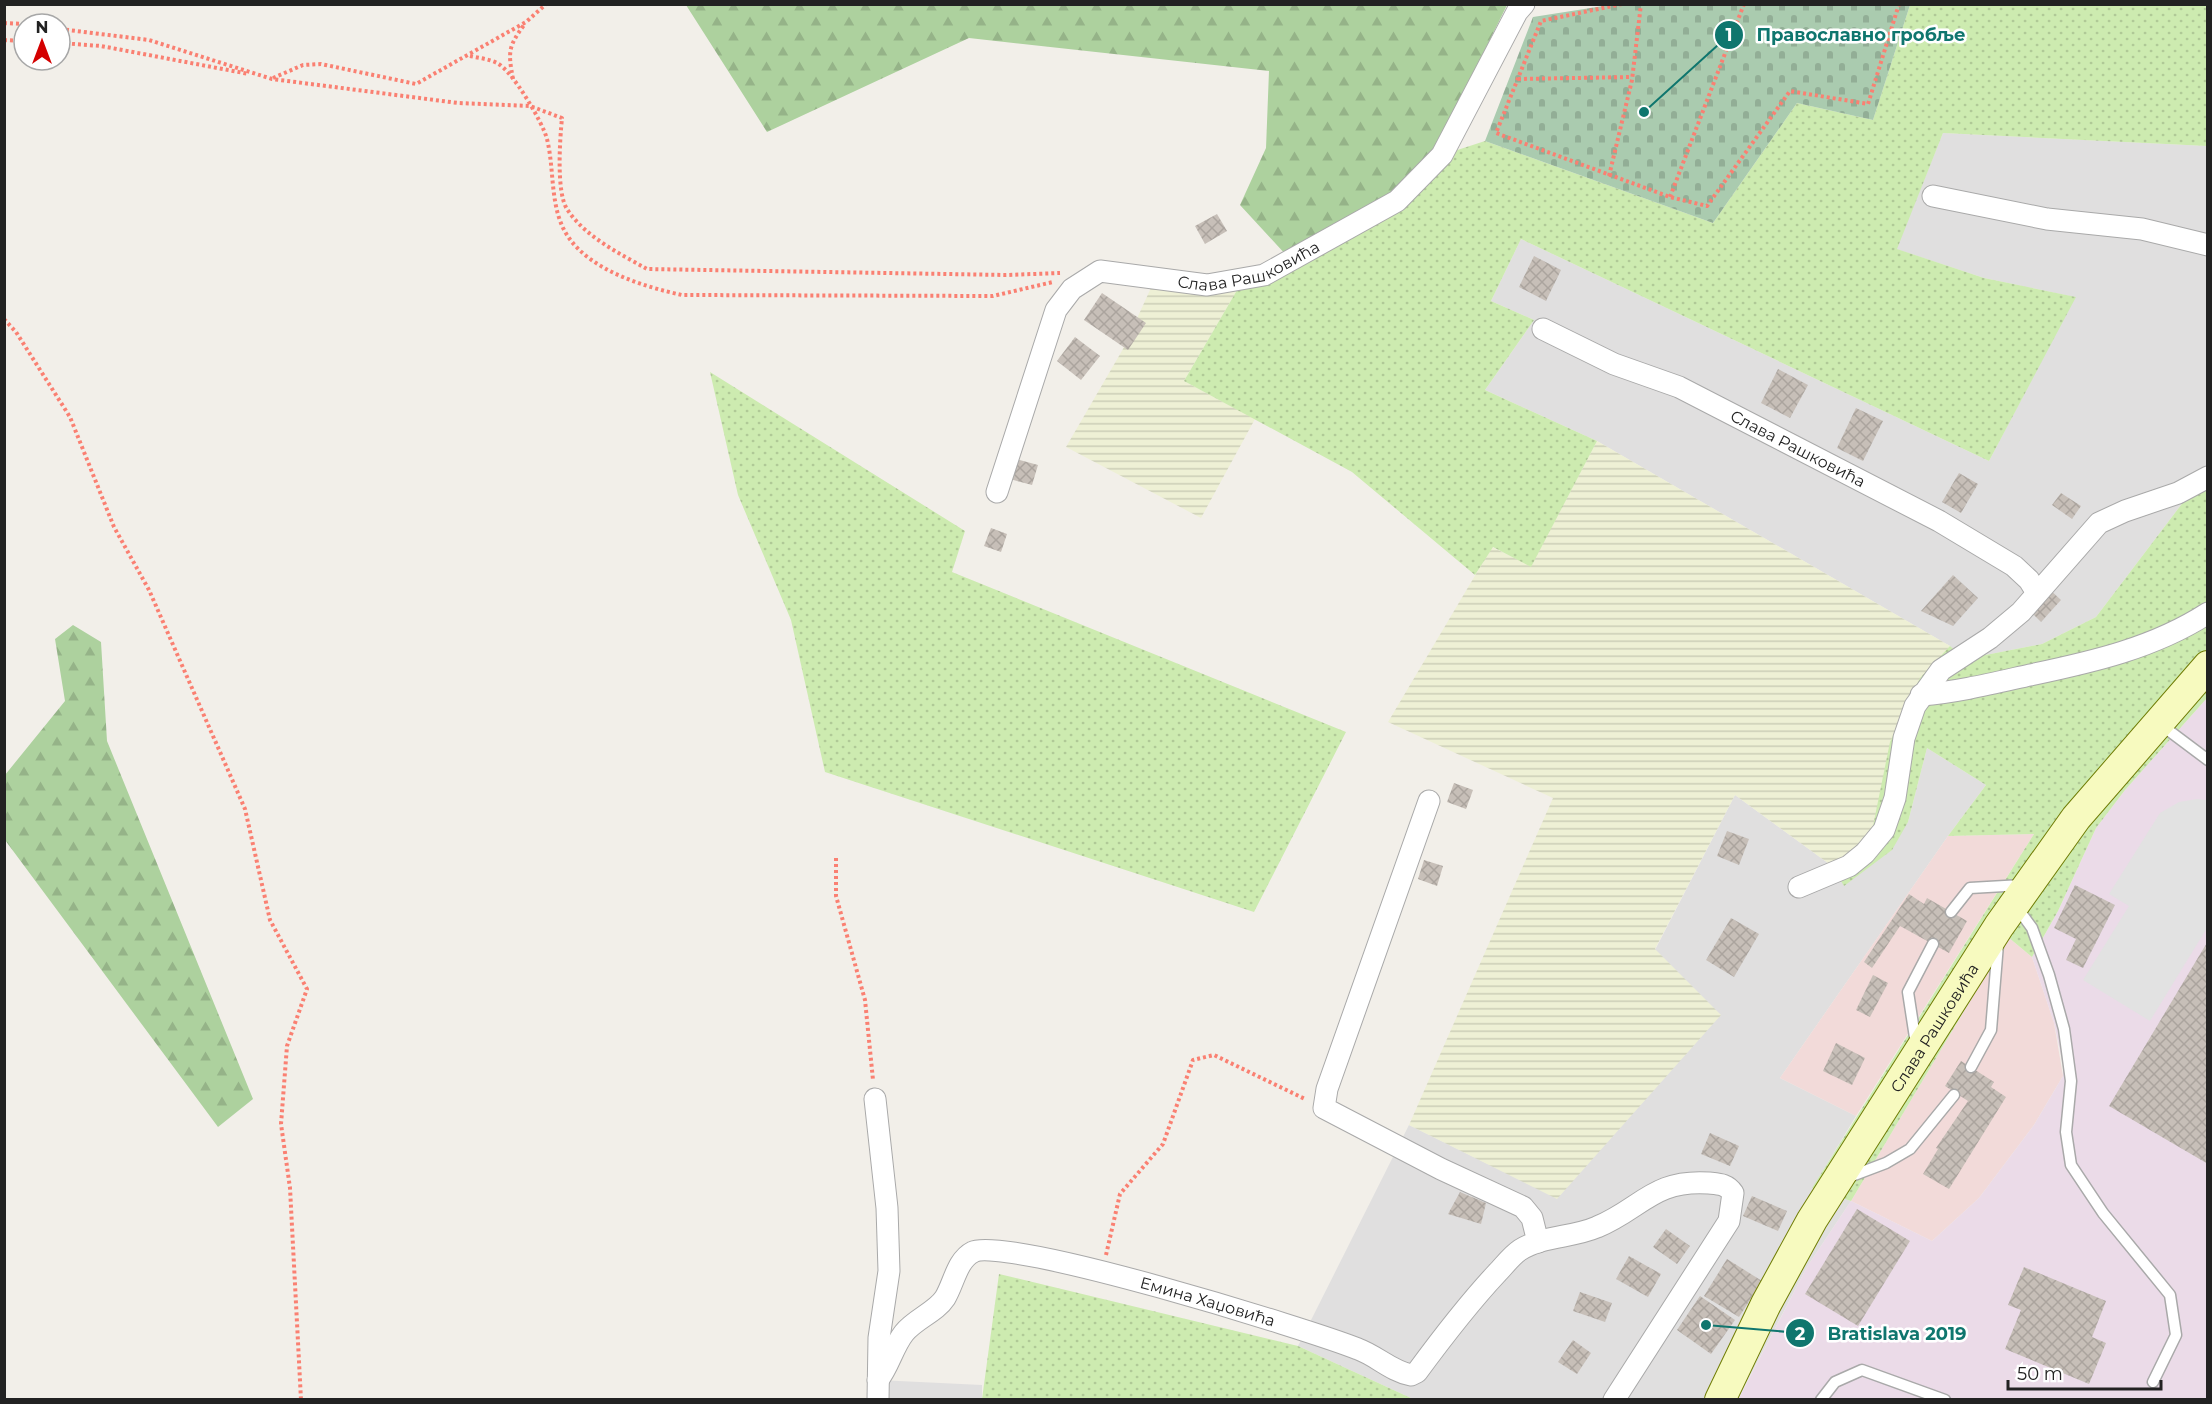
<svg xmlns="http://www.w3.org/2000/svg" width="2212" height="1404" font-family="Montserrat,sans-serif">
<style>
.residential{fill:#e0dfdf}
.commercial{fill:#f2dad9}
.industrial{fill:#ebdbe8}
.farmland{fill:url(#farmland-rules)}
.grass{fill:url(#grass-dots)}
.forest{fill:url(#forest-firs)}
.cemetery{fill:url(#cemetery-stones)}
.parking{fill:#e2e2e2}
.building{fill:url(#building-cross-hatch)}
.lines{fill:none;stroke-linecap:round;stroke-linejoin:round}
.lane-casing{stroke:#a9a9a9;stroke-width:13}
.street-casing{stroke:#a9a9a9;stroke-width:23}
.secondary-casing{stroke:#707d05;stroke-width:32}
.path{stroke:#fa8072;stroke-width:4;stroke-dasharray:3 3;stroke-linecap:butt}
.lane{stroke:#fff;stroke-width:10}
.street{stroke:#fff;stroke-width:21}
.secondary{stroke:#f7fabf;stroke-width:30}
.labels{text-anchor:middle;stroke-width:5;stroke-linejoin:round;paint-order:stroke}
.street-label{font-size:16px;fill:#222;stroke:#fff}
.leader{fill:none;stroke:#0f766e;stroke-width:2}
.callout-dot{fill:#0f766e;stroke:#fff;stroke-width:2}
.mark-label{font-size:18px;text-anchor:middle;font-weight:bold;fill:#fff}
.callout-label{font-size:18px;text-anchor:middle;font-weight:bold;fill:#0f766e;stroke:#fff;stroke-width:5;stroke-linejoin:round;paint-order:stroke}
</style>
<defs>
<pattern id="farmland-rules" width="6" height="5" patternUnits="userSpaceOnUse" patternTransform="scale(1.5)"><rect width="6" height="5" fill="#eef0d5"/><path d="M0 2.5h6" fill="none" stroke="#ccceb7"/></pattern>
<pattern id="grass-dots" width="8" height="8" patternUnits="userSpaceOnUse" patternTransform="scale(1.5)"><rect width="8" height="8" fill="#cdebb0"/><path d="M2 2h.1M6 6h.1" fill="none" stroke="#b0c997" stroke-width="1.8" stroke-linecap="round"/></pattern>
<pattern id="forest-firs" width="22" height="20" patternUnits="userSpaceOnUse" patternTransform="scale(1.5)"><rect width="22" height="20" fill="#add19e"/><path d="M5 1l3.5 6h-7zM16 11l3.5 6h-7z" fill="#95b388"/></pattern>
<pattern id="cemetery-stones" width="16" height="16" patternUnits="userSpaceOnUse" patternTransform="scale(1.5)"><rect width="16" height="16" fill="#aacbaf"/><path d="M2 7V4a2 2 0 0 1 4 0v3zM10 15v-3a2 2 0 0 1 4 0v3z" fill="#92ae96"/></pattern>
<pattern id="building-cross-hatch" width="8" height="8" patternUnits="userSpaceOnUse" patternTransform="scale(1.5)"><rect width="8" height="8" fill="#c7bfb8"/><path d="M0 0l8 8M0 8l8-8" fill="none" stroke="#aba49e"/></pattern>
</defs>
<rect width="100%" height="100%" fill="#f2efe9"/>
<g class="residential">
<path d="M1943 133 2207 146V477L2184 501 2096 617 2042 644 1965 659 1950 646 1597 441 1485 390 1534 320 1491 301 1521 239 1989 461 2075 297 1984 278 1896 249Z"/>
<path d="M1927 748 1986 785 1948 836 1780 1078 1856 1116 1813 1187 1851 1201 1807 1267 1738 1399H1413L1298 1346 1409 1125 1557 1198 1720 1015 1655 950 1735 795 1832 866 1908 822Z"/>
<path d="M878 1380 982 1385V1399H878Z"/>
</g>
<g class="commercial">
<path d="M2034 834 1856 1116 1780 1078 1948 836Z"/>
<path d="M2008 937 2032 957 2054 1023 2063 1076 2034 1125 1979 1198 1932 1241 1851 1201Z"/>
</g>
<path class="industrial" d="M2207 698V1399L1738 1400 1807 1267 1851 1201 1932 1241 1979 1198 2034 1125 2063 1076V1065L2054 1023 2032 957 2058 911 2096 828 2125 790Z"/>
<g class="farmland">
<path d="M1155 279 1243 280 1184 381 1255 419 1201 518 1066 447 1123 349Z"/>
<path d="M1597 441 1950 646 1939 660 1877 813 1872 831 1857 849 1832 866 1735 795 1655 949 1721 1015 1557 1199 1409 1125 1553 798 1388 722 1492 547 1531 566Z"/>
</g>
<g class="grass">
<path d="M1910 5H2207V146L1943 133 1897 249 1984 278 2076 297 1989 461 1521 239 1491 301 1534 320 1485 390 1597 441 1531 567 1493 547 1475 575 1352 472 1184 381 1243 280 1442 155 1485 141 1713 223 1797 103 1873 120Z"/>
<path d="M710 372 965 531 952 572 1346 732 1254 912 825 772 791 620 738 495Z"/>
<path d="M2207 477V698L2125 790 2096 828 2058 911 2032 957 2008 937 1851 1201 1812 1188 2034 834 1948 836 1986 785 1927 748 1908 822 1892 850 1844 886 1832 866 1857 849 1872 831 1890 742 1920 678 1950 646 1965 659 2042 644 2096 617 2184 501Z"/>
<path d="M999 1274 1298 1346 1413 1399H982Z"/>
</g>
<g class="forest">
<path d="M686 5H1507L1436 149 1397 190 1287 256 1240 205 1266 148 1269 71 969 38 767 132Z"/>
<path d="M73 625 101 642 107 741 253 1099 218 1127 5 840V775L65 701 55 639Z"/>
</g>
<path class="cemetery" d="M1616 4H1910V5L1873 120 1797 103 1713 223 1485 141 1533 17Z"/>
<path class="parking" d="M2197 799 2207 800V928L2150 1021 2083 980 2129 906 2109 894 2160 813 2179 802Z"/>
<g class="building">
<path d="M1217 214 1227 231 1205 244 1195 226Z"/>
<path d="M1534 256 1561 270 1546 301 1519 287Z"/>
<path d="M1102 293 1146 323 1128 350 1084 320Z"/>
<path d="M1075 337 1100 356 1081 380 1057 361Z"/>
<path d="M1778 369 1808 385 1790 418 1761 403Z"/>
<path d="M1856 408 1883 421 1863 461 1837 448Z"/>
<path d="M1012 458 1038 465 1032 485 1006 478Z"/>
<path d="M1959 473 1978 484 1961 513 1942 502Z"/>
<path d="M2061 493 2081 506 2072 519 2052 505Z"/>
<path d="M991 528 1007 534 1001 552 984 546Z"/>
<path d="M1953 575 1978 598 1953 626 1921 611Z"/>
<path d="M2048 588 2061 600 2041 622 2029 610Z"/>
<path d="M1454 783 1473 790 1466 809 1447 802Z"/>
<path d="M1727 831 1749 839 1739 865 1717 856Z"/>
<path d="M1424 860 1443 866 1437 886 1418 879Z"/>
<path d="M2075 885 2115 905 2083 968 2066 960 2076 939 2054 928Z"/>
<path d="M1909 894 1924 904 1927 898 1967 921 1949 953 1900 926 1872 968 1864 962Z"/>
<path d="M1731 918 1759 934 1734 977 1706 960Z"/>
<path d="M2208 941V1164L2109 1106Z"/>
<path d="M1873 975 1888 983 1870 1017 1856 1010Z"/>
<path d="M1836 1043 1865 1058 1852 1085 1823 1071Z"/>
<path d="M1961 1061 1994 1082 1991 1087 2006 1097 1949 1189 1923 1174 1938 1149 1936 1148 1968 1101 1945 1086Z"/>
<path d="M1710 1133 1739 1146 1730 1166 1701 1154Z"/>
<path d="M1460 1192 1486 1203 1481 1224 1448 1214Z"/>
<path d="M1752 1196 1787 1211 1778 1231 1743 1216Z"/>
<path d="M1857 1209 1910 1241 1858 1326 1805 1294Z"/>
<path d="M1666 1229 1690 1246 1677 1264 1653 1247Z"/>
<path d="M1629 1256 1661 1274 1648 1297 1616 1279Z"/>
<path d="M1727 1259 1762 1281 1739 1317 1704 1296Z"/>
<path d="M2024 1267 2106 1301 2092 1337 2106 1343 2089 1384 2005 1349 2021 1310 2008 1305Z"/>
<path d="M1580 1292 1612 1303 1605 1322 1573 1311Z"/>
<path d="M1700 1296 1735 1320 1711 1354 1677 1330Z"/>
<path d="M1573 1340 1591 1353 1577 1374 1558 1362Z"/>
</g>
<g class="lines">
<g class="lane-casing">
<g id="lane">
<path d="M2160 724 2208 760"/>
<path d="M2016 906 2032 928 2049 975 2064 1029 2071 1081 2066 1132 2071 1165 2103 1213 2170 1295 2176 1335 2153 1382"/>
<path d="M1951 912 1970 888 2022 885"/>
<path d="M1916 1044 1908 992 1933 944"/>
<path d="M1971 1067 1991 1030 1998 944"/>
<path d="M1849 1177 1886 1163 1910 1149 1954 1095"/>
<path d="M1821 1400 1835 1382 1862 1370 1945 1400"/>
</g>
</g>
<g class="street-casing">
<g id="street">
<path d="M1933 196 2047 219 2142 229 2208 245"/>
<path id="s1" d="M1543 329 1614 364 1679 387 1939 521 2014 566 2029 580 2037 593"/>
<path id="s2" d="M997 492 1056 310 1072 289 1100 271 1207 285 1264 275 1397 201 1442 155 1517 12 1524 4"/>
<path d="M1921 695C1958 692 1994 683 2030 675 2092 662 2154 648 2208 613"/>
<path d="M1429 801 1327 1089 1324 1108 1441 1169 1523 1207 1532 1218 1538 1242"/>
<path d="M1799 887 1849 866 1865 853 1884 830 1895 798 1904 738 1915 706 1941 670 1990 638 2021 612 2099 523 2125 511 2178 493 2208 477"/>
<path d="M875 1099 887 1208 889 1271 879 1338 878 1400"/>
<path id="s3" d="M878 1380C889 1366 893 1347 904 1333 915 1319 936 1312 945 1298 954 1283 957 1260 973 1252 1004 1235 1311 1330 1358 1349 1377 1356 1391 1371 1411 1375L1417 1372C1442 1338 1468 1304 1497 1273 1504 1266 1511 1256 1520 1250 1544 1235 1572 1238 1597 1227 1641 1209 1653 1179 1709 1183 1719 1184 1727 1184 1733 1193L1729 1221 1614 1400"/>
</g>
</g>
<g class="secondary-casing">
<g id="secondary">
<path id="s4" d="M1720 1400 1766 1304 1812 1220 1999 926 2076 818 2208 666"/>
</g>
</g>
<g class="path">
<path d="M1622 4 1541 21 1496 133 1670 197 1707 206 1790 91 1868 104 1899 4"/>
<path d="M4 23 24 24"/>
<path d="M60 29 149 40 272 79 458 103 530 106 562 118C560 138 556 192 567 209 584 236 620 254 647 269L1006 275 1060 273"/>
<path d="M4 40 24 41"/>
<path d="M60 43 101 46 249 74"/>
<path d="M470 56C479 58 489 59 497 63 512 70 543 123 547 139 555 171 549 210 569 238 592 271 645 287 682 295L993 296 1053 282"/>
<path d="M273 78 303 65 321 64 416 84 526 22 546 4"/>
<path d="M513 79C508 52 508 47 524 25"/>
<path d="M1518 79 1632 77"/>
<path d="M1609 176 1632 80 1641 4"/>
<path d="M1670 197 1744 4"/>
<path d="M4 319 16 332 70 417 114 527 149 590 245 809 270 920 307 989 287 1046 281 1124 290 1188 301 1400"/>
<path d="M836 858V896L865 1000 873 1080"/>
<path d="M1106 1255 1120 1194 1163 1144 1193 1060 1214 1055 1305 1099"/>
</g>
<use href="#lane" class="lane"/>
<use href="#street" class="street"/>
<use href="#secondary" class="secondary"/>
</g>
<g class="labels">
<g class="street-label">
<text dy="6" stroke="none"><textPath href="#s2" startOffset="404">Слава Рашковића</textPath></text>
<text dy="6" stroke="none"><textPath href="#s1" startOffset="282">Слава Рашковића</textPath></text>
<text dy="6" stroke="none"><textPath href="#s4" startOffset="430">Слава Рашковића</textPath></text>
<text dy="6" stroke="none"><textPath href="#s3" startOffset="404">Емина Хаџовића</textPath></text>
</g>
</g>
<path class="leader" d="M1644 112L1729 35M1706 1325L1800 1333"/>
<g class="callout-dot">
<circle cx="1644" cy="112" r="6"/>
<circle cx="1706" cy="1325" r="6"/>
<circle cx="1729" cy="35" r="15"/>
<circle cx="1800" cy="1333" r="15"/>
</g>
<g class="mark-label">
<text x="1729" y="41">1</text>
<text x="1800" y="1340">2</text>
</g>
<g class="callout-label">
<text x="1861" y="41">Православно гробље</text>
<text x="1897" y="1340">Bratislava 2019</text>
</g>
<rect width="2212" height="1404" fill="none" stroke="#222222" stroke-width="12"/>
<g transform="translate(42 42)"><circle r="28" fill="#ffffff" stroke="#a7a7a7" stroke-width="1.5"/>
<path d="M0-4.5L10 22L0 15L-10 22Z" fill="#d40000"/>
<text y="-9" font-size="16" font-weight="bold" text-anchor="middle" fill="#222222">N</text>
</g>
<path d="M2008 1380v9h153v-9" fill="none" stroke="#222222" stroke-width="3"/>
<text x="2017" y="1380" font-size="18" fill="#222222" stroke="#ffffff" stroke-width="4.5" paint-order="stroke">50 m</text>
</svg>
